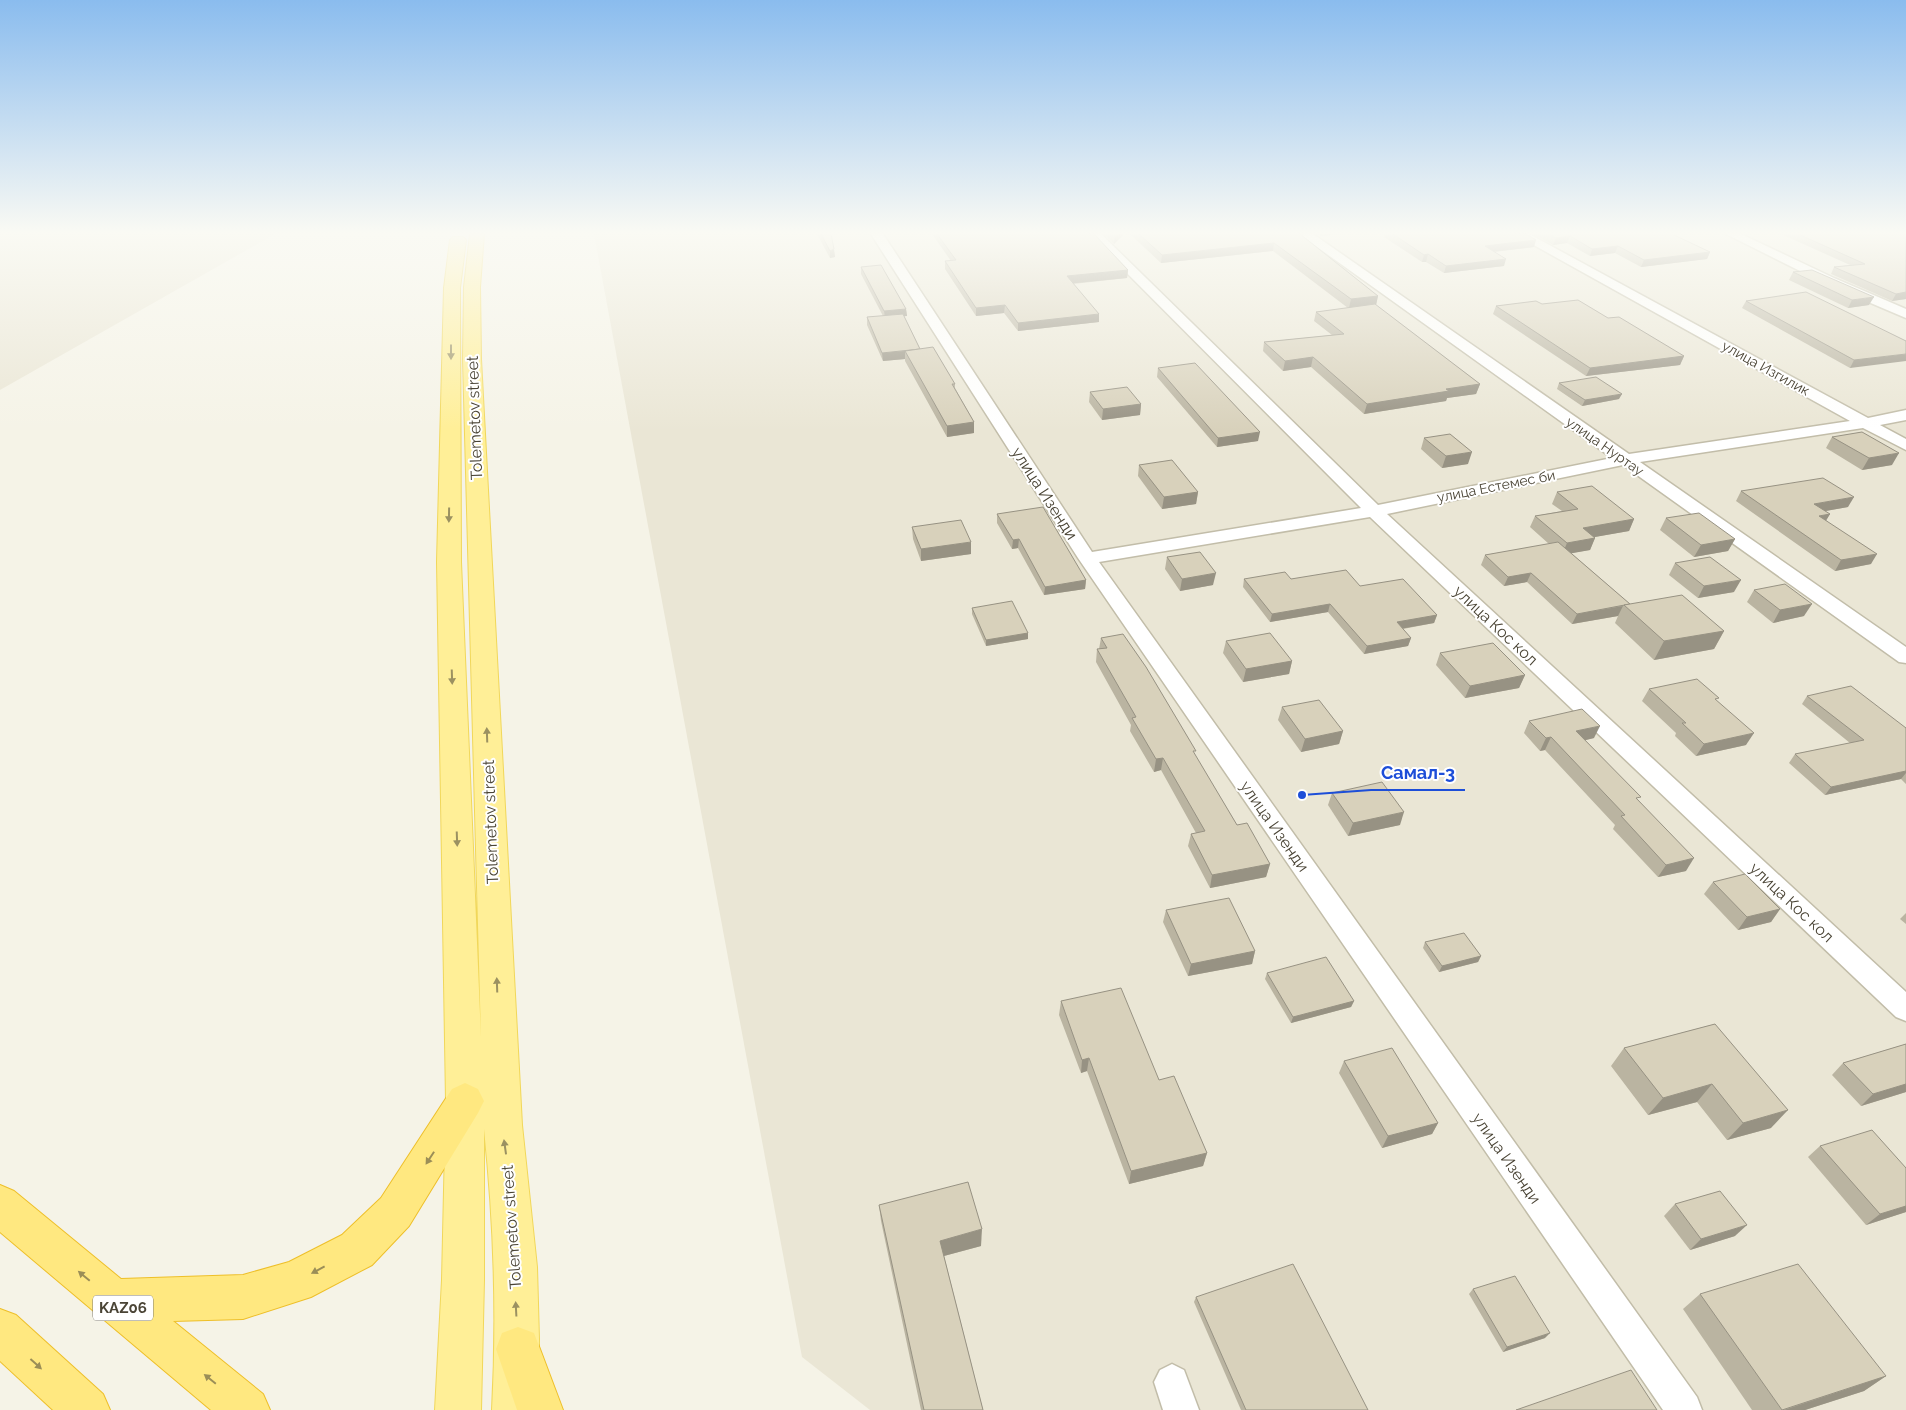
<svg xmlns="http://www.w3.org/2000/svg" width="1906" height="1410" font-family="Raleway,sans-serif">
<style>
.residential{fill:#eae6d5}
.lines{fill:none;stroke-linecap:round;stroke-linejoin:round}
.minor-casing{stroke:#c2bda9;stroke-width:3}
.primary-casing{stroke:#f1d75a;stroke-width:2}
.trunk-casing{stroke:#eebf29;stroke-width:2}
.minor{fill:#fff;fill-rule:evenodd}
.primary{fill:#ffef97;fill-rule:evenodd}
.trunk{fill:#ffe880;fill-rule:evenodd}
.wall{fill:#bab4a1}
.shaded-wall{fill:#979283}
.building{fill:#d8d1bb;stroke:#979283}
.oneway{fill:#9b9161}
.oneway2{fill:#9b8e57}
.labels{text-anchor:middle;stroke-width:4;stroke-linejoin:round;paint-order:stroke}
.far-street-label{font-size:14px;fill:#4a4435;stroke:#fff}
.shield{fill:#fff;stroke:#807c72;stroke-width:1}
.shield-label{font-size:15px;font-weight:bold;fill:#4a4435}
.street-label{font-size:16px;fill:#4a4435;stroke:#fff}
.leader{fill:none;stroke:#1d4ed8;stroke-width:2}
.callout-dot{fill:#1d4ed8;stroke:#fff;stroke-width:2}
.callout-label{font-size:18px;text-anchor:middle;font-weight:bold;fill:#1d4ed8;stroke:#fff;stroke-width:4;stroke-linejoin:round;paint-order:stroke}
</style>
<rect width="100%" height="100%" fill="#f5f3e7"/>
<g class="residential">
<path d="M0 234H275L0 390Z"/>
<path d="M594 234H1906V1410H870L802 1357Z"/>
</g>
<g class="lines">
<g class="minor-casing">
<g id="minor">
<path d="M871 234H883L1092 552 1361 508 1088 234H1101L1378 505 1612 458 1299 234H1313L1629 454 1850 421 1514 234H1529L1868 418 1906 410V420L1880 425 1906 439V450L1863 428 1640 462 1906 647V663L1899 662 1623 465 1387 514 1906 992V1021L1896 1017 1370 517 1099 562 1697 1397 1702 1410H1663L1078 558Z"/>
<path d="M1726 234H1741L1834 278 1906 309V318L1826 284Z"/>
<path d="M1172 1364 1184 1370 1199 1410H1163L1154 1382 1160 1370Z"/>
</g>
</g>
<g class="primary-casing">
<path id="primary" d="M470 234H484L480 287 481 359 522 1125 537 1267 539 1339 538 1410H492C497 1316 494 1223 484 1129V1280L481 1410H435L442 1280 446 1101 437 562 444 288 450 240 453 237H463L466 240 460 288 461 562 481 1038 463 359 464 287Z"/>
</g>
<g class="trunk-casing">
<g id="trunk">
<path d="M465 1083 478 1089 484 1101 478 1113 409 1226 372 1265 311 1297 243 1319 173 1321 263 1394 270 1410H211L0 1232V1185L14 1191 121 1279 243 1275 289 1262 342 1235 381 1198 452 1089Z"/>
<path d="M0 1309 16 1315 103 1394 110 1410H53L0 1361Z"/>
<path d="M518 1327 534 1333 563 1410H517L496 1349 502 1333Z"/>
</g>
</g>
<use href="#minor" class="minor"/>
<use href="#primary" class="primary"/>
<use href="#trunk" class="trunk"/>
</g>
<g class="wall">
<path d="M817 234H831L835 257 830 258Z"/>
<path d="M932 234H1094L1128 270 1127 278 1073 284 1099 322 1018 331 1004 313 976 316 945 269V261H951Z"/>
<path d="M1104 234H1124L1114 244Z"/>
<path d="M1130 234H1303V236L1378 296 1376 305H1375L1480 384 1476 394 1447 398 1446 401 1364 414 1311 367 1283 371 1263 351 1264 342 1332 335 1314 321 1316 312 1348 308 1273 251 1161 263Z"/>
<path d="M1385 234H1526L1534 247 1494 252 1504 266 1444 273 1426 262H1422L1384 237Z"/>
<path d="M1533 234H1672L1710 252 1707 259 1641 267 1615 253 1590 256 1567 243 1553 245Z"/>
<path d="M1781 234H1906V299L1892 301 1831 274 1834 267 1850 265Z"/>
<path d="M861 267 906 309 907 316H904L920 349 955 384V388L974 422V433L947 437 905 361V359L883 361 867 325V317L883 316 861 274Z"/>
<path d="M1793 272 1869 305 1848 308 1789 280Z"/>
<path d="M1746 301 1906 341 1850 368 1742 308Z"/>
<path d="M1542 304 1608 318 1684 356 1680 365 1586 376 1493 314 1496 306Z"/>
<path d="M1158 368 1258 441 1217 447 1157 377Z"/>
<path d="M1559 383 1619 399 1582 406 1557 389Z"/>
<path d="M1090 392 1141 404 1140 415 1102 420 1089 402Z"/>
<path d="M1832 437 1892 465 1862 470 1826 448Z"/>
<path d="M1424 438 1468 464 1442 468 1421 449Z"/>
<path d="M1139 465 1198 492 1196 504 1162 509 1138 476Z"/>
<path d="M1741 491 1848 507 1825 511 1830 514 1826 520 1871 564 1835 571 1736 501Z"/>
<path d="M1557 492 1634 519 1629 531 1594 537 1595 538 1590 550 1571 553 1630 604 1724 631 1714 649 1654 660 1615 623 1618 616 1572 624 1527 582 1504 586 1481 565 1485 555 1549 544 1530 527 1535 516 1562 511 1552 504Z"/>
<path d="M997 514 1086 580 1085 589 1044 595 1018 548 1012 549 997 523Z"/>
<path d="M1666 518 1735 539 1728 551 1694 557 1660 530Z"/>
<path d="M912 527 971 554 921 561 913 539Z"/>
<path d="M1167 557 1213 585 1180 591 1165 569Z"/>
<path d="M1675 563 1734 592 1698 598 1669 575Z"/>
<path d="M1244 579H1291L1360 586 1437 615 1434 623 1403 629 1411 638 1408 646 1364 654 1328 612 1270 622 1243 587Z"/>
<path d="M1754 590 1804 616 1773 623 1747 602Z"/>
<path d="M972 608 1028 633V639L986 646 972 614Z"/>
<path d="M1101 638 1195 756 1237 825 1270 864 1266 877 1210 888 1188 846 1191 834 1196 833 1161 770 1154 772 1130 731 1131 725 1096 662 1097 649H1099Z"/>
<path d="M1226 641 1292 661 1289 674 1243 682 1223 653Z"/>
<path d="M1440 653 1525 675 1519 688 1465 698 1436 665Z"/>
<path d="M1649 689 1717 701 1746 745 1696 756 1675 736 1676 733 1642 701Z"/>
<path d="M1807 696 1906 728V784L1901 779 1825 795 1789 763 1795 754 1850 743 1802 704Z"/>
<path d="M1282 707 1343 731 1339 744 1301 752 1278 720Z"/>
<path d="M1529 721 1594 738 1585 740 1639 801 1686 871 1658 877 1613 829 1615 825 1545 750 1540 751 1524 733Z"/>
<path d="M1332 793 1400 825 1348 836 1328 805Z"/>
<path d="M1713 882 1780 909 1771 922 1738 930 1704 894Z"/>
<path d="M1166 910 1255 951 1252 964 1188 976 1163 922Z"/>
<path d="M1906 913V924L1900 919Z"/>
<path d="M1425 942 1481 956 1478 962 1439 972 1423 948Z"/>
<path d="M1267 973 1354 1001 1351 1007 1291 1023 1265 979Z"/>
<path d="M1061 1001 1159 1080 1207 1153 1203 1166 1129 1184 1087 1071 1081 1073 1059 1015Z"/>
<path d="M1715 1024 1771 1128 1727 1140 1697 1102 1648 1115 1611 1066 1624 1048Z"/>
<path d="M1906 1044V1092L1861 1106 1832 1075 1843 1063Z"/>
<path d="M1344 1061 1438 1123 1432 1134 1382 1148 1339 1073Z"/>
<path d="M1820 1146 1906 1168V1212L1866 1225 1808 1157Z"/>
<path d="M1675 1204 1735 1236 1690 1250 1664 1216Z"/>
<path d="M879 1205 981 1246 944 1256 983 1410H921L881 1221Z"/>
<path d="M1473 1289 1545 1338 1503 1352 1469 1294Z"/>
<path d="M1700 1294 1886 1376 1864 1391 1805 1410H1752L1683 1309Z"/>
<path d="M1196 1297 1368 1410H1241L1194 1302Z"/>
</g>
<g class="shaded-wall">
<path d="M1117 234H1124L1114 244 1115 236Z"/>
<path d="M1320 234H1342L1320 236Z"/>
<path d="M1570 236 1567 243 1553 245 1556 238Z"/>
<path d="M1536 240 1534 247 1482 253 1485 246Z"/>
<path d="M1274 243 1273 251 1161 263 1162 255Z"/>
<path d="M1618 246 1615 253 1590 256 1592 249Z"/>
<path d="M834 249 835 257 830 258V251Z"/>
<path d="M1710 252 1707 259 1641 267 1644 260Z"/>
<path d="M1428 254 1426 262H1422L1424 255Z"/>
<path d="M1506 259 1504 266 1444 273 1446 266Z"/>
<path d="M1128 270 1127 278 1066 284 1067 276Z"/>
<path d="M1906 292V299L1892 301 1896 294Z"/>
<path d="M1378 296 1376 305 1349 308 1351 299Z"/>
<path d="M1874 297 1869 305 1848 308 1852 300Z"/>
<path d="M1005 305 1004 313 976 316V308Z"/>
<path d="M906 309 907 316 885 318 884 311Z"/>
<path d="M1099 314V322L1018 331V323Z"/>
<path d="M905 351V359L883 361 882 353Z"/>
<path d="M1906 354V361L1850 368 1854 360Z"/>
<path d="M1684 356 1680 365 1586 376 1590 368Z"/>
<path d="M1313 357 1311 367 1283 371 1285 361Z"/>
<path d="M1480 384 1476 394 1447 398 1446 401 1364 414 1367 404 1446 389Z"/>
<path d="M1622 394 1619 399 1582 406 1585 400Z"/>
<path d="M1141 404 1140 415 1102 420 1103 409Z"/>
<path d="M974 422V433L947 437V426Z"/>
<path d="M1260 432 1258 441 1217 447 1218 438Z"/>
<path d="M1472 452 1468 464 1442 468 1446 456Z"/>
<path d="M1899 453 1892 465 1862 470 1869 458Z"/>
<path d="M1198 492 1196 504 1162 509 1164 497Z"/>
<path d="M1854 497 1848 507 1809 514 1814 504Z"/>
<path d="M1830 514 1824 524 1819 516Z"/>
<path d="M1634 519 1629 531 1578 540 1583 528Z"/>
<path d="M1595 538 1590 550 1562 555 1567 543Z"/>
<path d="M1019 539 1018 548 1012 549 1013 540Z"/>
<path d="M1735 539 1728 551 1694 557 1701 545Z"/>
<path d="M971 542V554L921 561V549Z"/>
<path d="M1877 554 1871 564 1835 571 1841 560Z"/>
<path d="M1216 573 1213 585 1180 591 1182 579Z"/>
<path d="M1531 573 1527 582 1504 586 1508 577Z"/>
<path d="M1086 580 1085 589 1044 595 1045 587Z"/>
<path d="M1741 580 1734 592 1698 598 1704 586Z"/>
<path d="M1330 604 1328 612 1270 622 1272 614Z"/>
<path d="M1812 604 1804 616 1773 623 1780 610Z"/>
<path d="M1623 606 1618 616 1572 624 1577 614Z"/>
<path d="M1437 615 1434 623 1394 630 1397 622Z"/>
<path d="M1724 631 1714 649 1654 660 1664 641Z"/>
<path d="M1028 633V639L986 646V640Z"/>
<path d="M1411 638 1408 646 1364 654 1367 646Z"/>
<path d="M1292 661 1289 674 1243 682 1246 669Z"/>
<path d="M1525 675 1519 688 1465 698 1470 686Z"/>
<path d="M1600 726 1594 738 1570 744 1576 731Z"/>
<path d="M1343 731 1339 744 1301 752 1305 739Z"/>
<path d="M1754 733 1746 745 1696 756 1704 744Z"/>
<path d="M1551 737 1545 750 1540 751 1546 738Z"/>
<path d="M1163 758 1161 770 1154 772 1156 759Z"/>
<path d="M1906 771V773L1901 779 1825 795 1831 787Z"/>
<path d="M1404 812 1400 825 1348 836 1353 823Z"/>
<path d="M1694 858 1686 871 1658 877 1666 865Z"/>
<path d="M1270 864 1266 877 1210 888 1212 875Z"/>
<path d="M1780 909 1771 922 1738 930 1747 917Z"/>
<path d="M1255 951 1252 964 1188 976 1191 964Z"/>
<path d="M1481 956 1478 962 1439 972 1442 966Z"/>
<path d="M1354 1001 1351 1007 1291 1023 1293 1017Z"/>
<path d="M1089 1058 1087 1071 1081 1073 1082 1060Z"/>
<path d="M1712 1084 1697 1102 1648 1115 1663 1098Z"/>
<path d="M1906 1084V1092L1861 1106 1873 1094Z"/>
<path d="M1788 1110 1771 1128 1727 1140 1743 1123Z"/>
<path d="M1438 1123 1432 1134 1382 1148 1388 1136Z"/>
<path d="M1207 1153 1203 1166 1129 1184 1131 1171Z"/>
<path d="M1906 1206V1212L1866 1225 1880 1214Z"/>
<path d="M1747 1225 1735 1236 1690 1250 1701 1239Z"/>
<path d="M982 1229 981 1246 940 1257V1241Z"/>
<path d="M1550 1333 1545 1338 1503 1352 1507 1347Z"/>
<path d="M1886 1376 1864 1391 1805 1410H1784Z"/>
</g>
<g class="building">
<path d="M821 234H831L834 249 830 251Z"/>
<path d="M937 234H1094L1128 270 1067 276 1099 314 1018 323 1005 305 976 308 945 261 956 260Z"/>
<path d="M1139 234H1300L1378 296 1351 299 1274 243 1162 255Z"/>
<path d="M1393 234H1526L1536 240 1485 246 1506 259 1446 266 1428 254 1424 255Z"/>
<path d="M1548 234H1672L1710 252 1644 260 1618 246 1592 249 1570 236 1556 238Z"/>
<path d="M1798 234H1906V292L1896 294 1834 267 1865 264Z"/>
<path d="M881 265 906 309 884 311 861 267Z"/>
<path d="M1812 270 1874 297 1852 300 1793 272Z"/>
<path d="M1806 292 1906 341V354L1854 360 1746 301Z"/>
<path d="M1578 300 1608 318 1619 317 1684 356 1590 368 1496 306 1536 301 1542 304Z"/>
<path d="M1375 304 1480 384 1446 389 1449 391 1367 404 1313 357 1285 361 1264 342 1344 334 1316 312Z"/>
<path d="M903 314 920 349 882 353 867 317Z"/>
<path d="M933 347 955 384H952L974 422 947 426 905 351Z"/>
<path d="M1195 363 1260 432 1218 438 1158 368Z"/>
<path d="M1596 377 1622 394 1585 400 1559 383Z"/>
<path d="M1127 387 1141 404 1103 409 1090 392Z"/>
<path d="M1862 432 1899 453 1869 458 1832 437Z"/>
<path d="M1450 434 1472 452 1446 456 1424 438Z"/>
<path d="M1172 460 1198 492 1164 497 1139 465Z"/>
<path d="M1823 478 1854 497 1814 504 1830 514 1819 516 1877 554 1841 560 1741 491Z"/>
<path d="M1592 486 1634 519 1583 528 1595 538 1567 543 1535 516 1578 509 1557 492Z"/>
<path d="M1043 507 1086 580 1045 587 1019 539 1013 540 997 514Z"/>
<path d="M1699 513 1735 539 1701 545 1666 518Z"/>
<path d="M961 520 971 542 921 549 912 527Z"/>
<path d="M1558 542 1630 604 1577 614 1531 573 1508 577 1485 555Z"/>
<path d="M1200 552 1216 573 1182 579 1167 557Z"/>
<path d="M1710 557 1741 580 1704 586 1675 563Z"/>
<path d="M1346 570 1360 586 1403 579 1437 615 1397 622 1411 638 1367 646 1330 604 1272 614 1244 579 1285 572 1291 579Z"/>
<path d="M1785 584 1812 604 1780 610 1754 590Z"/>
<path d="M1682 595 1724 631 1664 641 1624 605Z"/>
<path d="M1012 601 1028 633 986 640 972 608Z"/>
<path d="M1270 633 1292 661 1246 669 1226 641Z"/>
<path d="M1123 634 1146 667 1196 751H1193L1237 825 1247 823 1270 864 1212 875 1191 834 1205 831 1163 758 1156 759 1132 718 1136 717 1097 649 1107 648 1101 638Z"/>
<path d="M1493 643 1525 675 1470 686 1440 653Z"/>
<path d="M1697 679 1719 698 1715 699 1754 733 1704 744 1682 723H1686L1649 689Z"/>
<path d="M1851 686 1906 728V771L1831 787 1795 754 1864 740 1807 696Z"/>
<path d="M1319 700 1343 731 1305 739 1282 707Z"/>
<path d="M1582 709 1600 726 1576 731 1641 797 1636 798 1694 858 1666 865 1621 816 1625 815 1551 737 1546 738 1529 721Z"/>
<path d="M1382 782 1404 812 1353 823 1332 793Z"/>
<path d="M1745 874 1780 909 1747 917 1713 882Z"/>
<path d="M1229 898 1255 951 1191 964 1166 910Z"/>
<path d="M1464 933 1481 956 1442 966 1425 942Z"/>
<path d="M1326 957 1354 1001 1293 1017 1267 973Z"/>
<path d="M1121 988 1159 1080 1174 1076 1207 1153 1131 1171 1089 1058 1082 1060 1061 1001Z"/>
<path d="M1715 1024 1788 1110 1743 1123 1712 1084 1663 1098 1624 1048Z"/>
<path d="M1906 1044V1084L1873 1094 1843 1063Z"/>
<path d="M1392 1048 1438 1123 1388 1136 1344 1061Z"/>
<path d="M1872 1130 1906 1168V1206L1880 1214 1820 1146Z"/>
<path d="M968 1182 982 1229 940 1241 983 1410H924L879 1205Z"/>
<path d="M1720 1191 1747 1225 1701 1239 1675 1204Z"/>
<path d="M1293 1264 1368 1410H1246L1196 1297Z"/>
<path d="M1798 1264 1886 1376 1782 1410 1700 1294Z"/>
<path d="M1515 1276 1550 1333 1507 1347 1473 1289Z"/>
<path d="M1631 1370 1657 1410H1516Z"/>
</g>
<defs><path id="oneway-solid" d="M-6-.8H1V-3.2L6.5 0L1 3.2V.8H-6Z" transform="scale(1.25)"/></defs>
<g class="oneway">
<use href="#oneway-solid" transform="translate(451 352) rotate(90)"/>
<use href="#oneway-solid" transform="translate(449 515) rotate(91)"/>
<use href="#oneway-solid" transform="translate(452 677) rotate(88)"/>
<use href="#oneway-solid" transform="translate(487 735) rotate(-92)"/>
<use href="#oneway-solid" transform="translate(457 839) rotate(88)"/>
<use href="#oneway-solid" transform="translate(497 985) rotate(-92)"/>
<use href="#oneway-solid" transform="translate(505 1147) rotate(-98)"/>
<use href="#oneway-solid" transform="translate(516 1309) rotate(-93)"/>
</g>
<g class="oneway2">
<use href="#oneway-solid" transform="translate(430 1158) rotate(123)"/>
<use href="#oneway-solid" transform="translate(318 1270) rotate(152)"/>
<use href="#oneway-solid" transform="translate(84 1276) rotate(-140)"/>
<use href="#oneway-solid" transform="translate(36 1364) rotate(42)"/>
<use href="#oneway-solid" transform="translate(210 1379) rotate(-141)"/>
</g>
<linearGradient id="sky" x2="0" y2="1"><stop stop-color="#8abcee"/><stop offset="0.54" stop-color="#fafaf4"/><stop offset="1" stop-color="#fafaf4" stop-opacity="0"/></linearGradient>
<rect width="1906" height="431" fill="url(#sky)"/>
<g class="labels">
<g class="far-street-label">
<text transform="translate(1766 368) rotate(29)" y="5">улица Изгилик</text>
<text transform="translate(1605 446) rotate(35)" y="5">улица Нуртау</text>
<text transform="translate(1496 486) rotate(-11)" y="5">улица Естемес би</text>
</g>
<rect class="shield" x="93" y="1295.5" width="60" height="25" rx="4"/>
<g class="shield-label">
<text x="123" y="1313">KАZ06</text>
</g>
<g class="street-label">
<text transform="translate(474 418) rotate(-92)" y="6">Tolemetov street</text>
<text transform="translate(1045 493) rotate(57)" y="6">улица Изенди</text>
<text transform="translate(1496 625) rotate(43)" y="6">улица Кос кол</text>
<text transform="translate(490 822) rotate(-92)" y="6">Tolemetov street</text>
<text transform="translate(1275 826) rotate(55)" y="6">улица Изенди</text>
<text transform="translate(1792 902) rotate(43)" y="6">улица Кос кол</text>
<text transform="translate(1507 1158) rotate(55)" y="6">улица Изенди</text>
<text transform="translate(511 1227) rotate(-94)" y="6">Tolemetov street</text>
</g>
</g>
<path class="leader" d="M1302 795L1371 790H1465"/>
<circle class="callout-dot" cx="1302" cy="795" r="5"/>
<g class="callout-label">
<text x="1418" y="779">Самал-3</text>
</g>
</svg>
